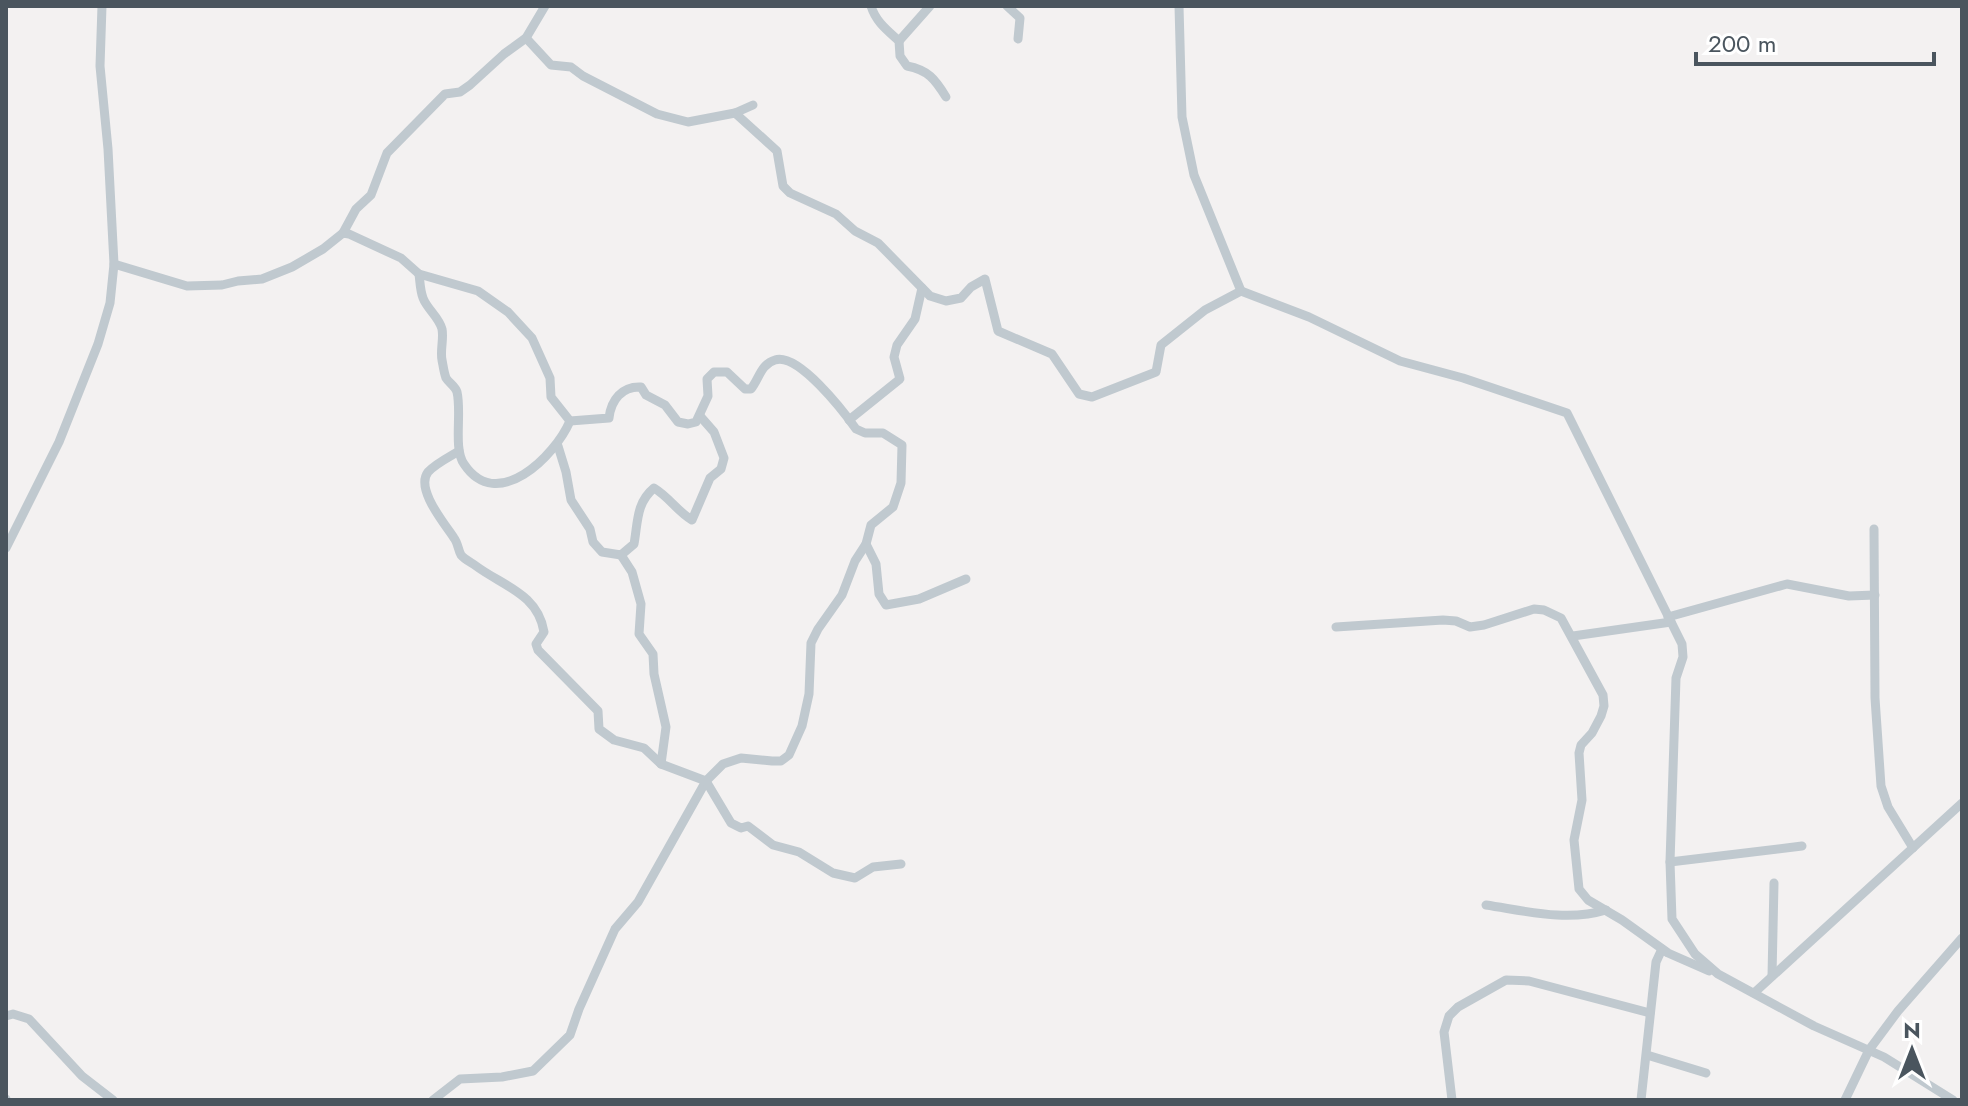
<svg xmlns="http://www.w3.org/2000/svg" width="1968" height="1106" font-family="Jost,sans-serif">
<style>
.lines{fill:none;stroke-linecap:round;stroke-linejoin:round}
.minor{stroke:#c0c9cf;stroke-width:9}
</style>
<rect width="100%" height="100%" fill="#f3f1f1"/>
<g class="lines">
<g class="minor">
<path d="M871 6C876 22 887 30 899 41L900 56 907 66C928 70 935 79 946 97"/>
<path d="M1007 6 1020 18 1018 39"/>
<path d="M526 38 551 65 571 67 583 76 657 114 688 122 735 113 753 105"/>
<path d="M899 41 930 6"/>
<path d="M735 113 777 151 783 186 790 193 836 214 855 231 878 243 930 296 946 301 961 298 971 287 985 279 998 331 1052 354 1079 394 1092 397 1156 372 1161 345 1205 310 1241 291 1194 175 1182 117 1179 6"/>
<path d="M343 233 356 209 371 195 387 153 445 94 460 92 470 85 504 54 526 38 545 6"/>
<path d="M114 264 187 286 222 285 238 281 262 279 292 267 323 249 343 233 349 234 401 258 419 274 478 291 508 312 532 338 550 378 551 397 570 421 609 418C611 400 622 386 641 387L646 395 665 405 678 422 688 424 696 422 708 396 707 379 714 372H727L745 389H751C759 379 761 364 775 360 798 352 844 412 856 429L865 433H883L902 445 901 483 893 507 871 525 866 544 855 561 842 595 818 629 811 643 809 694 802 726 789 755 781 761H772L741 758 723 764 706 781 638 902 615 929 579 1009 570 1035 533 1071 502 1077 460 1079 433 1100"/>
<path d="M419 274C420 281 420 290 423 298 427 309 439 317 442 329 444 339 440 350 442 360 443 365 444 373 446 378 449 383 455 386 457 392 462 413 453 448 464 464 497 514 555 456 570 421"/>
<path d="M1241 291 1309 317 1400 361 1463 378 1567 413 1682 644 1683 657 1676 678 1670 862 1672 919 1695 954 1718 974 1814 1026 1884 1057 1953 1100"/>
<path d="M849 420 900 379 894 357 897 345 915 319 922 288"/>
<path d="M558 446 566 472 571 500 590 529 593 542 602 552 621 555 634 544C638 522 636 503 654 488 669 497 678 512 692 520L710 478 721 469 724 458 714 432 700 416"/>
<path d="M459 451C449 457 435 464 428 472 415 489 445 524 454 538 458 543 458 550 461 555 464 559 472 563 476 566 503 586 538 594 544 632L536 644 538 650 598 711 599 729 614 740 644 748 661 764 706 781 731 823 741 828 748 826 773 845 799 852 833 873 855 878 873 867 901 864"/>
<path d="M1874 529 1875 698 1881 786 1888 807 1913 848"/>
<path d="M866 544 876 564 879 594 886 605 919 599 966 579"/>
<path d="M6 548 59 442 98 344 110 303 114 264 108 149 100 66 102 6"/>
<path d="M621 555 632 572 641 604 639 634 653 654 654 674 666 727 661 764"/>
<path d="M1668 617 1787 584 1849 596 1875 595"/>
<path d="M1336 627 1443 620 1456 621 1470 627 1484 625 1534 609 1544 610 1561 618 1603 695 1604 706 1601 716 1592 733 1581 745 1579 753 1582 800 1574 840 1579 889 1588 900 1622 920 1668 953 1709 971"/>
<path d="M1573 636 1671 622"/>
<path d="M1670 862 1802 846"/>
<path d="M1486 905C1526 911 1567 922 1606 910"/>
<path d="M1772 976 1774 883"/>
<path d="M1754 993 1962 803"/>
<path d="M6 1016 13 1014 29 1019 82 1076 113 1100"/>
<path d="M1647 1055 1706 1073"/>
<path d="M6 1099V1100"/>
<path d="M1452 1100 1444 1032 1449 1016 1458 1007 1506 980 1529 981 1650 1013"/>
<path d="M1641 1100 1656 962 1662 949"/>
<path d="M1845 1100 1869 1050 1898 1011 1962 938"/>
</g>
</g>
<rect width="1968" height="1106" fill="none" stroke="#4a555e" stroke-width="16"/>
<g transform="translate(1912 1050)" stroke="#ffffff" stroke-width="6" paint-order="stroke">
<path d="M0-6L14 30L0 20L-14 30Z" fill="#4a555e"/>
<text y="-12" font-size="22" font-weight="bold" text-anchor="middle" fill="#4a555e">N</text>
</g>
<path d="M1696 52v12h238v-12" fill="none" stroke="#4a555e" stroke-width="4"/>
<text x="1708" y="52" font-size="24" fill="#4a555e" stroke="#ffffff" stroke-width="6" paint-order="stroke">200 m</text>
</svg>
